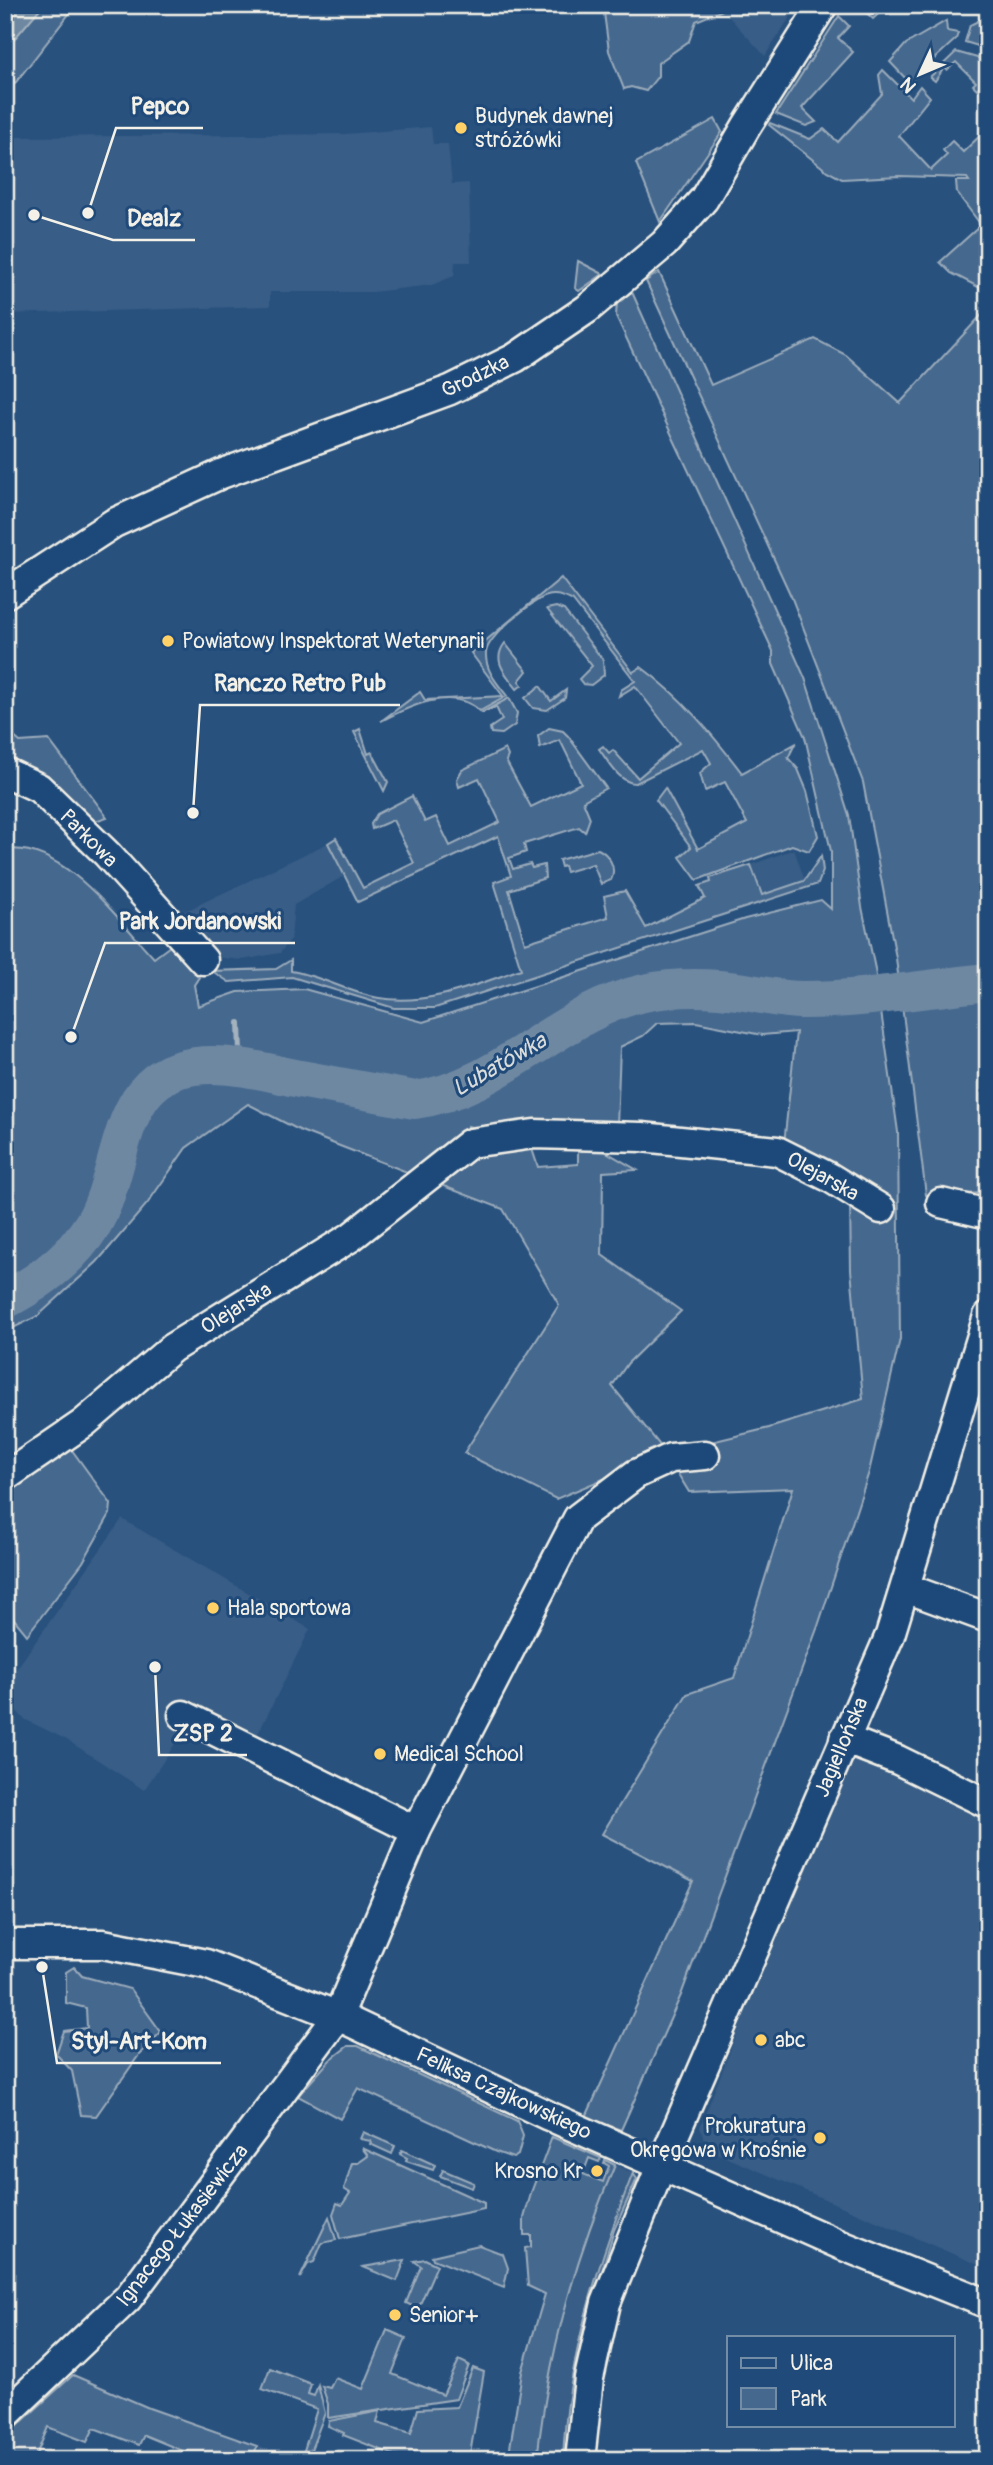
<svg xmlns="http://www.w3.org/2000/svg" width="993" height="2465" font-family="Pangolin,sans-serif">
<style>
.built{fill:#375d86}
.green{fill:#45688e;stroke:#9cacbb;stroke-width:2;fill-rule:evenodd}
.water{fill:#6e88a2;stroke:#a4b2be;stroke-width:2}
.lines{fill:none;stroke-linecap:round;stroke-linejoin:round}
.stream{stroke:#a4b2be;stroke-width:6}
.river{stroke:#6e88a2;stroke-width:38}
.minor-casing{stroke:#f4f1e8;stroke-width:33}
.minor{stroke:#1f4a7a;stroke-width:28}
.poi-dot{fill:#ffd166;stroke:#1f4a7a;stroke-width:2.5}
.labels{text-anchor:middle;stroke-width:6;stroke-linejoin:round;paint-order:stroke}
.poi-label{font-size:21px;fill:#f4f1e8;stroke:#1f4a7a;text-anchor:start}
.street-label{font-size:21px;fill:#f4f1e8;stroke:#1f4a7a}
.water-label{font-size:23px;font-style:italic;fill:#d9dcda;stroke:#1f4a7a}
.leader{fill:none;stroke:#f4f1e8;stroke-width:2.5}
.callout-dot{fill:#f4f1e8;stroke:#1f4a7a;stroke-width:2.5}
.callout-label{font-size:23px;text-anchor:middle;font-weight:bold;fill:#f4f1e8;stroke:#1f4a7a;stroke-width:6;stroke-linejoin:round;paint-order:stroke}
</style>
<rect width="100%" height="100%" fill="#28517e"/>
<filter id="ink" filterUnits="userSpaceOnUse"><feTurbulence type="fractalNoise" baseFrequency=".0143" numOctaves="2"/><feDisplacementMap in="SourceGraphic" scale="14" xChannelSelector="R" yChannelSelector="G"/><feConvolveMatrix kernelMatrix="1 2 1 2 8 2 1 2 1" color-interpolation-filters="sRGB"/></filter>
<g filter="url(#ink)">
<g class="built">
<path d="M718 5H798L765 56Z"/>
<path d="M431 127 433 144H448L452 184 469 183 471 262H455L454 276 432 285 373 292H270V306L5 314V131L8 137 345 134Z"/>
<path d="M328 843 344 876 294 905 291 939 280 953 242 960 213 957 179 914Z"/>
<path d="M794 849 805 881 761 895 751 865Z"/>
<path d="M122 1519 310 1629 247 1756 189 1723 144 1790 67 1740 24 1719 5 1698V1685Z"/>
<path d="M876 1757 988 1812V2269L707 2149 700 2127 845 1760Z"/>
<path d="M615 2165 633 2173 611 2229 573 2366 563 2460H537L544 2394 562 2319 580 2256Z"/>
<path d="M257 2446 292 2460H252Z"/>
</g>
<g class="green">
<path d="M5 5H76L16 82 7 88Z"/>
<path d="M603 5H718L723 10 696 21 689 41 658 63V76L646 91 631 87 624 89 609 51Z"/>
<path d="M858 5H888L873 19Z"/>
<path d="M839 16 849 26 838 38 853 52 802 108 816 122 806 126 776 114Z"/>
<path d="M988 16V49L965 42 970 25Z"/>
<path d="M946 21 947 31 958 33 956 39 909 82 890 62 906 44Z"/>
<path d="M956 52 988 61V89L982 84 977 89 973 85 976 82 956 62 947 70 944 68 935 81 930 77Z"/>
<path d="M883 70 911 98 920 86 930 97 899 136 931 170 947 155 943 150 952 141 963 152 983 133 988 135V292L951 273 940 262 981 225 957 193 956 181H969L967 178 899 176 842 179 827 171 769 125 770 123 810 139 824 129 838 142 882 94 879 75Z"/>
<path d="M715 119 722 132 660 222 636 163Z"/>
<path d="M578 261 603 274 579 291 575 288Z"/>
<path d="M659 272 711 385 815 339 846 355 900 403 988 308V1193L926 1195 896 958 863 782 791 596 646 281Z"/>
<path d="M632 292 805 678 849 815 862 907 875 969 898 1132 900 1339 869 1472 818 1626 681 1995 621 2130 586 2117 693 1881 602 1834 687 1694 734 1678 793 1488 689 1492 665 1453 556 1499 464 1453 559 1305 503 1209 301 1131 248 1104 186 1148 147 1204 97 1262 38 1316 5 1332V850C63 841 118 920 154 958L170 946 199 977 194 985 198 1006 238 992 304 989 423 1022 745 919 821 900 831 909V851L805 737 773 664V651L616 316 617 302ZM696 1022 762 1035 796 1032 784 1144 850 1201 851 1270 863 1399 769 1428 666 1453 612 1386 628 1363 681 1311 602 1255 603 1172 637 1170 589 1142 578 1150V1164L538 1167 532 1149 466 1153 468 1126 493 1133 617 1126 620 1047 643 1036 657 1023Z"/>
<path d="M561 578 633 672 641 667C681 696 713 735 742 773L795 744 788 758 798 769 807 791 818 836 809 851 792 845 697 880 680 857 691 847 656 800 665 788 698 849 747 823 725 782 705 791 700 773 711 763 703 749 636 783C620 784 608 761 599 749L603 746 609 753 613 750 638 778 679 743 635 686 619 696 621 690 635 681 573 601C565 597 557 593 547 596 532 600 487 637 486 653 485 670 497 683 507 696L480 711C453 685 408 707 381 721L420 692 425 700 503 696 471 653Z"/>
<path d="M556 607 564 610 603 660 604 675 591 685 583 684 579 679 592 666 547 609Z"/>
<path d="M505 643 527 671 519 681 522 685 517 689C506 674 491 661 505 643Z"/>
<path d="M540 686 551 701 566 690 565 698 547 710 533 708 525 698Z"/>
<path d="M509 698 517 713 515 725 502 734 491 733 490 728 502 720 496 707 481 713Z"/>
<path d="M549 728 563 731 568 736 606 788 583 801 590 818 585 832 579 827 524 844 526 852 509 858 513 869 530 864 532 868 544 865 545 878 509 890 525 943 608 917 604 896 625 891 646 928 705 898 699 886 711 882 710 878 751 865 762 895 804 881 821 856 823 871 818 884 435 1008H394L292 977 229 982 212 971 276 969 291 960V971C322 976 349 993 379 998 429 1006 475 985 521 969L494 882 511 876 498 836 358 902 328 843 336 838 363 888 414 863 393 820 372 829 371 824 377 814 412 796 425 822 436 817 450 846 500 822 479 778 459 787 457 779 462 770 505 749 508 756 506 761 531 807 581 783 560 740 540 748 538 736Z"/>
<path d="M5 729 20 742 49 740 107 817 92 822 41 774 5 758Z"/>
<path d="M360 729 368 754 372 752 388 782 384 791 354 732Z"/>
<path d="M598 849C609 854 617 868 611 880L601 884 593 864 566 872 564 866 561 867 559 860Z"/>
<path d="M64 1439 111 1504 110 1514 83 1562 27 1635 5 1608V1477Z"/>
<path d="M74 1967 82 1976 130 1989 161 2032 139 2055 96 2116 81 2115 72 2071 56 2054 64 2031 87 2028 86 2008 66 2003V1972Z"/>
<path d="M348 2046H358L517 2121 523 2136 518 2155 513 2158 496 2152 358 2088 340 2119 298 2096 330 2060Z"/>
<path d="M363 2132 395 2146 392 2154 370 2144 371 2141 360 2139Z"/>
<path d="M552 2137 601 2158 599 2162 589 2158 583 2174 603 2182 609 2166 604 2163 605 2160 615 2165C574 2259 548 2358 537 2460L517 2457 516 2460H508L522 2372 545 2294 528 2286 525 2248 531 2247V2235H524V2218L532 2190Z"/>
<path d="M362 2148 484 2203V2209L340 2239 333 2214 337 2203 342 2205 350 2193 344 2189 352 2163H358L368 2156Z"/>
<path d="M402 2150 435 2165 433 2170 406 2161 407 2158 400 2154Z"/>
<path d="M443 2170 474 2183 472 2188 440 2176Z"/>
<path d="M633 2173 637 2179 614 2230 592 2305 568 2460H563C567 2360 597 2265 633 2173Z"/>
<path d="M329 2217 336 2240 322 2243 314 2262 308 2264 300 2278Z"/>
<path d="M479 2245 503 2254 508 2268 504 2287 433 2259 432 2256Z"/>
<path d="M425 2259 437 2265 418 2309 406 2303 421 2266 414 2261Z"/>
<path d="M405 2260 397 2281 363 2267Z"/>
<path d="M387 2330 406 2338 392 2374 443 2395 459 2360 469 2365 456 2399 328 2418V2404L322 2386 330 2388 335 2378 363 2389Z"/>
<path d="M270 2368 311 2384 308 2394 314 2396 318 2385 325 2413 307 2460H301L317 2409 262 2389Z"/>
<path d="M473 2368 484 2372 469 2460H407L343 2435 344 2433 328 2426 329 2421 380 2411 377 2423 411 2433 418 2409 457 2407Z"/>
<path d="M73 2375 149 2408 257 2446 252 2460H205L144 2435 139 2445 94 2428 87 2442 48 2427 34 2460H5V2437Z"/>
</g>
<path class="water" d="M5 5H43L5 50Z"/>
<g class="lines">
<path class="stream" d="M237 1066 240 1053 239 1023"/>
<path class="river" d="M5 1300C40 1282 72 1258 93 1224 126 1169 114 1076 195 1066 231 1062 265 1072 300 1079 338 1086 377 1093 415 1100 500 1089 560 1011 644 993 677 986 712 987 745 992 764 995 783 1000 803 1000 864 1000 927 988 988 982"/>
<g class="minor-casing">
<g id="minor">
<path d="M5 594 114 523 221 474 450 390 515 358 587 309 664 244 704 199 746 127 823 5"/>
<path d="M5 772 39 788 107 854 203 960"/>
<path d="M941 1203 988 1214"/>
<path d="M5 1477 84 1423 172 1348 351 1237 470 1143 534 1134 642 1137 777 1151 829 1177 881 1209"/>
<path d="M906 1588 988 1618"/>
<path d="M183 1715 416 1831"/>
<path d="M844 1739 898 1760 988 1804"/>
<path d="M5 1944H103L206 1964 338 2016 549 2116 841 2245 988 2304"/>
<path d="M5 2415 128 2298 338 2016 416 1831 578 1518 636 1474 671 1458 705 1455"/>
<path d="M580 2460 589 2378 606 2303 661 2166 890 1635 988 1316"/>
</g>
</g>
<use href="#minor" class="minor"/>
</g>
</g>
<g class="poi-dot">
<circle cx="461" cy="128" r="7"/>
<circle cx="168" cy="641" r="7"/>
<circle cx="213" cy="1608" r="7"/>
<circle cx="380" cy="1754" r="7"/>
<circle cx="761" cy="2040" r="7"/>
<circle cx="820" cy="2138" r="7"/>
<circle cx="597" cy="2171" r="7"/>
<circle cx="395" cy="2315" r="7"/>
</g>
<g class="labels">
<g class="poi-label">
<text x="475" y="123">Budynek dawnej<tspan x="475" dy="24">stróżówki</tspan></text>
<text x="182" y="648">Powiatowy Inspektorat Weterynarii</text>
<text x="227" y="1615">Hala sportowa</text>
<text x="394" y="1761">Medical School</text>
<text x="775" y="2047">abc</text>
<text x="806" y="2133" text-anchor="end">Prokuratura<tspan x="806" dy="24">Okręgowa w Krośnie</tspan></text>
<text x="583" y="2178" text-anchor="end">Krosno Kr</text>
<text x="409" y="2322">Senior+</text>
</g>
<g class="street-label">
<text transform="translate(475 376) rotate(-26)" y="7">Grodzka</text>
<text transform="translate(89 838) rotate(45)" y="7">Parkowa</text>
<text transform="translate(823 1176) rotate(29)" y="7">Olejarska</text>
<text transform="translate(236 1308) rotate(-32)" y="7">Olejarska</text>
<text transform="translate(841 1747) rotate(-67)" y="7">Jagiellońska</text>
<text transform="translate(504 2093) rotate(25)" y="7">Feliksa Czajkowskiego</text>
<text transform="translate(182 2225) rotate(-52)" y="7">Ignacego Łukasiewicza</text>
</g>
<g class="water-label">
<text transform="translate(499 1064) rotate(-30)" y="8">Lubatówka</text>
</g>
</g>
<path class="leader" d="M88 213L116 128H203M34 215L113 240H195M193 813L200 705H400M71 1037L105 943H295M155 1667L159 1755H247M42 1967L57 2063H221"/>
<g class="callout-dot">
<circle cx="88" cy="213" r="7"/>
<circle cx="34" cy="215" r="7"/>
<circle cx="193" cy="813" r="7"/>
<circle cx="71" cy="1037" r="7"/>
<circle cx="155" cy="1667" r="7"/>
<circle cx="42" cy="1967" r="7"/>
</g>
<g class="callout-label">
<text x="160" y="114">Pepco</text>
<text x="154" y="226">Dealz</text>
<text x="300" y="691">Ranczo Retro Pub</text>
<text x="200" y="929">Park Jordanowski</text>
<text x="203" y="1741">ZSP 2</text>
<text x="139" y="2049">Styl-Art-Kom</text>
</g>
<rect width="993" height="2465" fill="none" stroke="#1f4a7a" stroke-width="28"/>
<rect x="14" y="14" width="965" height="2437" fill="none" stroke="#f4f1e8" stroke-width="2.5" filter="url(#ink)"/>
<rect x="727" y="2336" width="228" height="91" fill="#1f4a7a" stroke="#748da6" stroke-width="2"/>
<rect x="741" y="2358" width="35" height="10" fill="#1f4a7a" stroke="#748da6" stroke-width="2"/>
<text x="790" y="2370" font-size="21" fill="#f4f1e8">Ulica</text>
<rect x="741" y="2388" width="35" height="21" fill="#45688e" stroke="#748da6" stroke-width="2"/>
<text x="790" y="2406" font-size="21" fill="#f4f1e8">Park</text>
<g transform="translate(920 74) rotate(226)" stroke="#1f4a7a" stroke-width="5" paint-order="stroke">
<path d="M0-5L12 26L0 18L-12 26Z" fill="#f4f1e8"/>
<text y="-10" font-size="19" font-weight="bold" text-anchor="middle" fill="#f4f1e8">N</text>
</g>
</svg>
